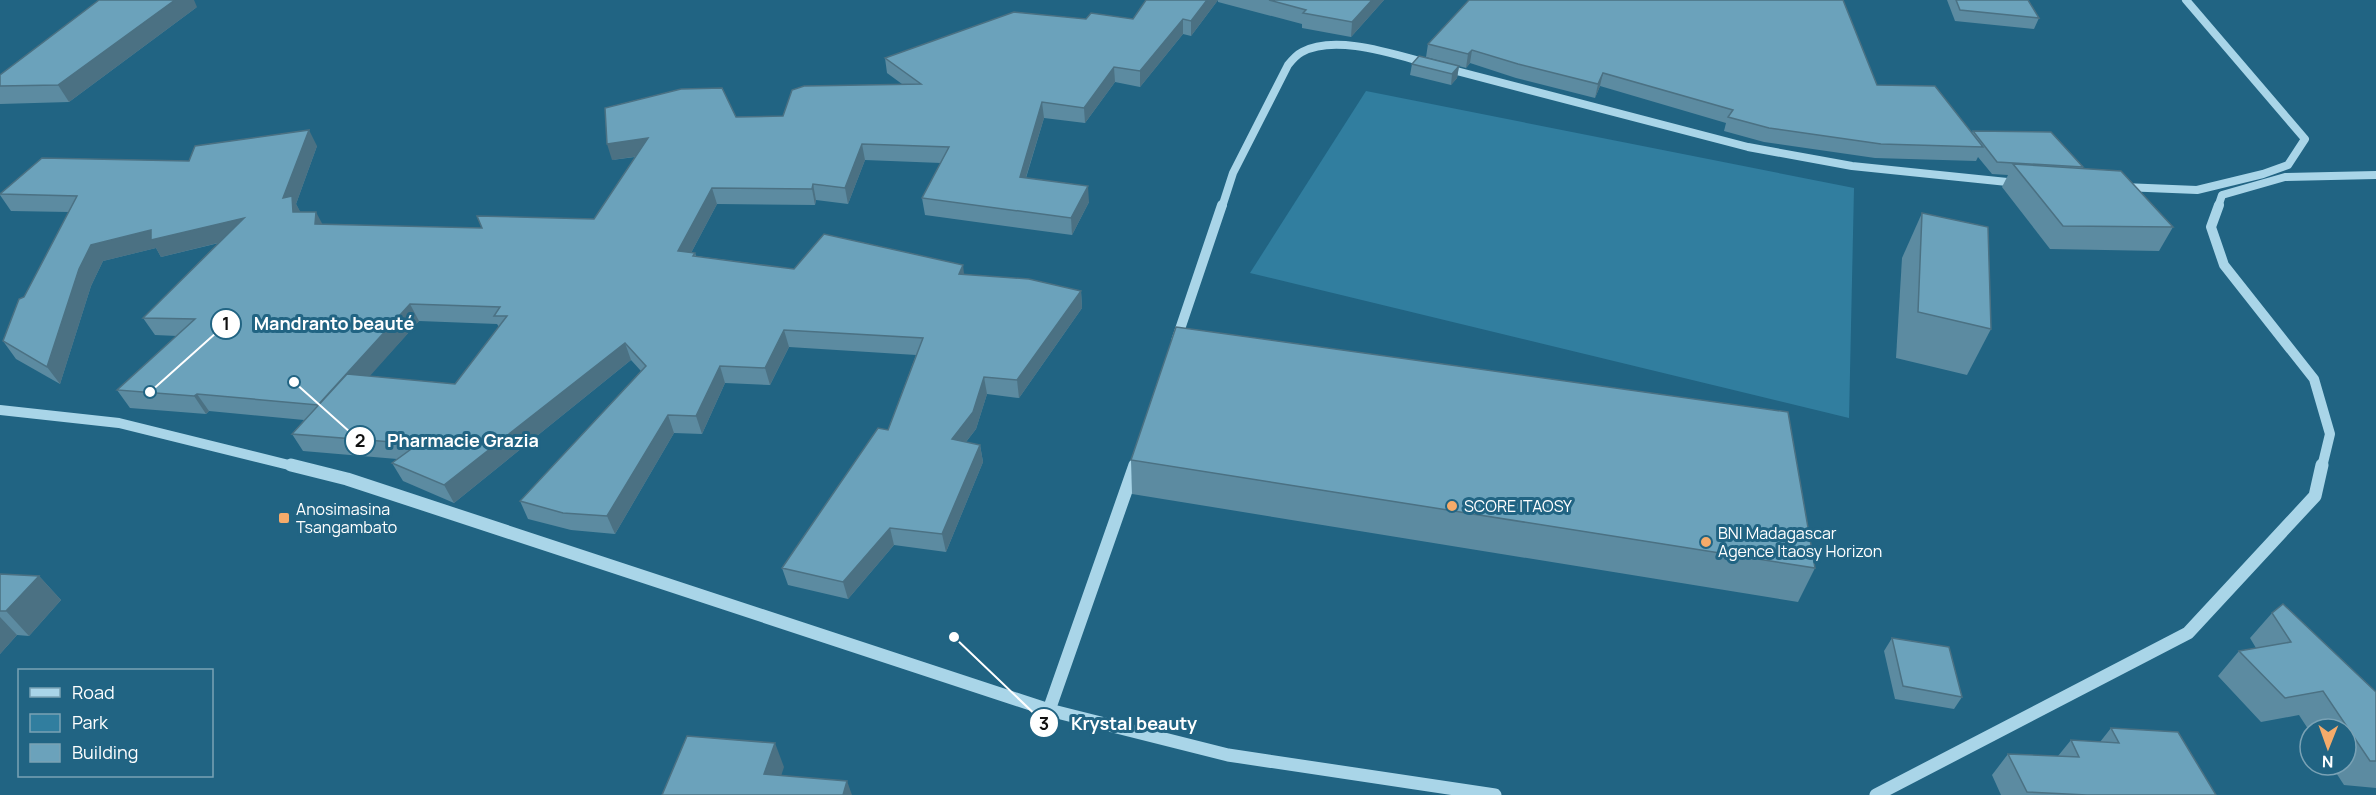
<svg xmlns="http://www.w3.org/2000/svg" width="2376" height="795" font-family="Manrope,sans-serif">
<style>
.green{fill:#317e9f}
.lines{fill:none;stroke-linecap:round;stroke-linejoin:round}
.minor-far2{stroke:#a9d5e8;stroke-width:8}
.minor-far1{stroke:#a9d5e8;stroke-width:10}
.minor{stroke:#a9d5e8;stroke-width:13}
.wall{fill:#5c8ba1;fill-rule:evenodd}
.shaded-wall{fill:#4b7183}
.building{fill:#6ba2bb;stroke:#4b7183;stroke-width:1.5}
.poi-dot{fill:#f5ab6a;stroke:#216483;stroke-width:2}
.labels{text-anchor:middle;stroke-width:6;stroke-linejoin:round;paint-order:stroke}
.poi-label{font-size:16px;fill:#fff;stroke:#216483;text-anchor:start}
.leader{fill:none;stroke:#fff;stroke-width:2}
.callout-dot{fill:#fff;stroke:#216483;stroke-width:2}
.mark-label{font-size:18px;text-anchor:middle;font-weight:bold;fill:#111}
.callout-label{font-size:18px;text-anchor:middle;font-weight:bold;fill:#fff;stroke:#216483;stroke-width:6;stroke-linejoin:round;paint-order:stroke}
</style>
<rect width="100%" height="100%" fill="#216483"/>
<path class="green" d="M1366 91 1854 188 1849 418 1250 273Z"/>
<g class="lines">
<g class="minor-far2">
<path d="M1445 68 1748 147 1852 166 2017 183"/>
<path d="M2123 187 2197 190 2263 174 2288 165 2305 139 2186 0"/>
<path d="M1222 207 1233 173 1288 65C1292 60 1296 55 1302 52 1335 34 1393 54 1427 63"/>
<path d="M2218 207 2222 195 2285 177 2376 175"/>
</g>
<g class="minor-far1">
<path d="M2219 205 2211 227 2224 265 2314 379 2330 434 2322 467"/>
<path d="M1176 341 1222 205"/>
<path d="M0 410 119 423 297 467"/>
<path d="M1134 467 1136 461"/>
</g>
<g class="minor">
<path d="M291 465 347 479 1049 710 1228 755 1495 795"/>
<path d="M1049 710 1135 465"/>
<path d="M1876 795 2188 633 2315 496 2322 465"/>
</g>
</g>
<g class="wall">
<path d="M1218 0 1191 36 1183 34 1140 87 1115 82 1085 123 1044 118 1026 178 1089 202 1072 235 925 215 922 198 941 163 865 160 848 204 816 200 815 205 717 204 691 253H695L696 256 794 269 964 274 1081 291 1082 308 1019 398 987 394 976 429 966 442 980 445 983 462 946 552 894 545 848 599 788 585 782 568 888 430 916 355 789 347 770 385 725 383 702 434 674 433 615 534 571 530 528 519 520 501 641 371 631 360 454 503 403 481 392 463 397 459 303 451 292 434 304 420 209 411 206 414 130 408 117 390 177 336 155 335 143 318 219 243 161 257 156 248 103 261 91 286 60 384 16 359 3 341 69 212 11 211 0 195V193L189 161 317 146 296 204 300 212 322 224 482 228 594 219 635 157 612 160 736 117 783 116 902 84 887 73 885 58 1086 19H1133ZM419 321 497 324 499 327 455 384 369 376Z"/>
<path d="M1218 0H1384L1351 37 1302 28V24L1218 2Z"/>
<path d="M1947 0H2028L2039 18 2034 29 1955 21Z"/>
<path d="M197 7 69 102 0 104V75Z"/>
<path d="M1428 44 1877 85 1972 133 1973 131 2083 167V168L2173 227 2159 251 2050 249 2002 187 2008 175 1992 174 1978 157 1976 161 1875 158 1764 142 1724 131 1726 123 1600 86 1595 98 1516 78 1470 63 1466 68 1426 57Z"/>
<path d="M1412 64 1459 66 1457 78 1451 85 1410 75Z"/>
<path d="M1922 213 1991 329 1967 375 1896 358 1902 258Z"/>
<path d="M1131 460 1815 568 1798 602 1132 494Z"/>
<path d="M0 574 39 576 61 600 29 636 17 635 0 654Z"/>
<path d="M2272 613 2376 692V788L2344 785 2331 765H2346V729H2310V732L2299 715 2261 722 2218 676 2239 651 2256 648 2250 638Z"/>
<path d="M1892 638 1962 697 1954 709 1895 699 1884 651Z"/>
<path d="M2111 728 2216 795H2001L1992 775 2008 754 2058 756 2071 740 2100 742Z"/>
</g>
<g class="shaded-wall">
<path d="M175 0H194L197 7 69 102 58 85Z"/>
<path d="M1207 0H1218L1191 36V21Z"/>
<path d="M1372 0H1384L1351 37 1352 22Z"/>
<path d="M1183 19V34L1140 87V71Z"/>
<path d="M1472 50 1470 63 1466 68 1468 54Z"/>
<path d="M1459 66 1457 78 1451 85 1452 74Z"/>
<path d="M1114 67 1115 82 1085 123 1084 108Z"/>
<path d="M1603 73 1600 86 1595 98 1598 84Z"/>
<path d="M1042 102 1044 118 1021 193 1020 177Z"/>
<path d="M309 130 317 146 296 204 301 213 302 228 283 198Z"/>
<path d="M648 138 653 154 612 160 607 144Z"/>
<path d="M862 144 865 160 848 204 845 188Z"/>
<path d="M813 184 816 200 815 205 812 189Z"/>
<path d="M1088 186 1089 202 1072 235 1071 218Z"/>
<path d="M712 188 717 204 683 268 678 251Z"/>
<path d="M316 212 325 229 315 224Z"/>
<path d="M244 218 254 234 161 257 156 248 103 261 91 286 60 384 47 367 79 269 91 245 151 230Z"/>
<path d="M963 265 965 282 959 274Z"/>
<path d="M1081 291 1082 308 1019 398 1017 380Z"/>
<path d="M410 304 419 321 328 423 318 405Z"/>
<path d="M784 330 789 347 770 385 765 368Z"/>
<path d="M625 343 631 360 454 503 444 485Z"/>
<path d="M720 366 725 383 702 434 696 416Z"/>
<path d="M984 377 987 394 976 429 955 456 952 439Z"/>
<path d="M197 394 209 411 206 414 194 396Z"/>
<path d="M668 415 674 433 615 534 607 516Z"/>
<path d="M980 445 983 462 946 552 942 534Z"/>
<path d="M890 528 894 545 848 599 843 582Z"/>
<path d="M39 576 61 600 29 636 6 611Z"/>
<path d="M0 617 17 635 0 654Z"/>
<path d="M775 743 784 767 775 795 764 774Z"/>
<path d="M847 781 852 795H843Z"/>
</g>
<g class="building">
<path d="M99 0H175L58 85 0 86V75Z"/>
<path d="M1146 0H1207L1191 21 1183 19 1140 71 1114 67 1084 108 1042 102 1020 177 1088 186 1071 218 922 198 949 147 862 144 845 188 813 184 812 189 712 188 678 251 695 253 693 256 794 269 824 234 963 265 959 274 1029 279 1081 291 1017 380 984 377 973 412 952 439 980 445 942 534 890 528 843 582 782 568 878 428 888 430 923 338 784 330 765 368 720 366 696 416 668 415 607 516 563 513 520 501 646 366 625 343 444 485 392 463 418 444 292 434 347 374 455 384 507 316H494L500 307 410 304 318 405 197 394 194 396 117 390 195 319 143 318 244 218 151 240V230L91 245 79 269 47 367 3 341 19 299 24 297 77 196 0 194 42 158 189 161 195 146 309 130 283 198 292 196 293 212H316L315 224 482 228 477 216 594 219 648 138 607 144 605 108 681 89 722 88 736 117 783 116 792 90 804 86 921 84 885 58 1014 12 1086 19 1091 13 1133 19Z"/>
<path d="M1269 0H1372L1352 22 1303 13 1306 10Z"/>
<path d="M1469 0H1843L1877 85 1935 86 1983 147 1881 144 1769 128 1728 117 1733 110 1603 73 1598 84 1518 64 1472 50 1468 54 1428 44Z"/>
<path d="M1956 0H2028L2039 18 1960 10Z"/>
<path d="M1419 56 1459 66 1452 74 1412 64Z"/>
<path d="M1973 131 2051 132 2083 167 1997 162Z"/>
<path d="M2013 164 2121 171 2173 227 2063 226Z"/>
<path d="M1922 213 1988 227 1991 329 1918 312Z"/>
<path d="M1176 327 1788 412 1815 568 1131 460Z"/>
<path d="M0 574 39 576 6 611H0Z"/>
<path d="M2283 604 2376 692V761H2370L2323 691 2285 698 2239 651 2291 642 2272 613Z"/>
<path d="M1892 638 1949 647 1962 697 1903 686Z"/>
<path d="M2111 728 2178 732 2216 795H2087L2027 792 2008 754 2079 757 2071 740 2119 743Z"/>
<path d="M687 736 775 743 764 774 847 781 843 795H662Z"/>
</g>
<g class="poi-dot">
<circle cx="1452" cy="506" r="6"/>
<rect x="278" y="512" width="12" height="12" rx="3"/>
<circle cx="1706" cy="542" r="6"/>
</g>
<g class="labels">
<g class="poi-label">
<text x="1464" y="512">SCORE ITAOSY</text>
<text x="296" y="515">Anosimasina<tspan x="296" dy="18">Tsangambato</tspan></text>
<text x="1718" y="539">BNI Madagascar<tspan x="1718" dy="18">Agence Itaosy Horizon</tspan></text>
</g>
</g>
<path class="leader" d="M150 392L226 324M294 382L360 441M954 637L1044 723"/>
<g class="callout-dot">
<circle cx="150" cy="392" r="6"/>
<circle cx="294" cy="382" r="6"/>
<circle cx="954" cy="637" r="6"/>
<circle cx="226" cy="324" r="15"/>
<circle cx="360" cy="441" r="15"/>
<circle cx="1044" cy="723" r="15"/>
</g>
<g class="mark-label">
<text x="226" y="330">1</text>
<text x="360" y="447">2</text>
<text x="1044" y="730">3</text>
</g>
<g class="callout-label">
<text x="334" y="330">Mandranto beauté</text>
<text x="463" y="447">Pharmacie Grazia</text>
<text x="1134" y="730">Krystal beauty</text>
</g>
<rect x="18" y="669" width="195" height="108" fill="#216483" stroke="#7aa2b5" stroke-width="1.5"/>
<rect x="30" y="688" width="30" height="9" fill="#a9d5e8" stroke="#7aa2b5" stroke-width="1.5"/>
<text x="72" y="699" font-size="18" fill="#ffffff">Road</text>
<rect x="30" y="714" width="30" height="18" fill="#317e9f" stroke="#7aa2b5" stroke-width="1.5"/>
<text x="72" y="729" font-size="18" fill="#ffffff">Park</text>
<rect x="30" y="744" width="30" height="18" fill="#6ba2bb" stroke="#7aa2b5" stroke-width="1.5"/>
<text x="72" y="759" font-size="18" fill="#ffffff">Building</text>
<g transform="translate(2328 747) rotate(181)"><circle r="28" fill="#216483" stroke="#7aa2b5" stroke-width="1.5"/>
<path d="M0-4.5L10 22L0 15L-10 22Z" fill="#f5ab6a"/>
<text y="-9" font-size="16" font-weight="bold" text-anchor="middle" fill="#ffffff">N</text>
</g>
</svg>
